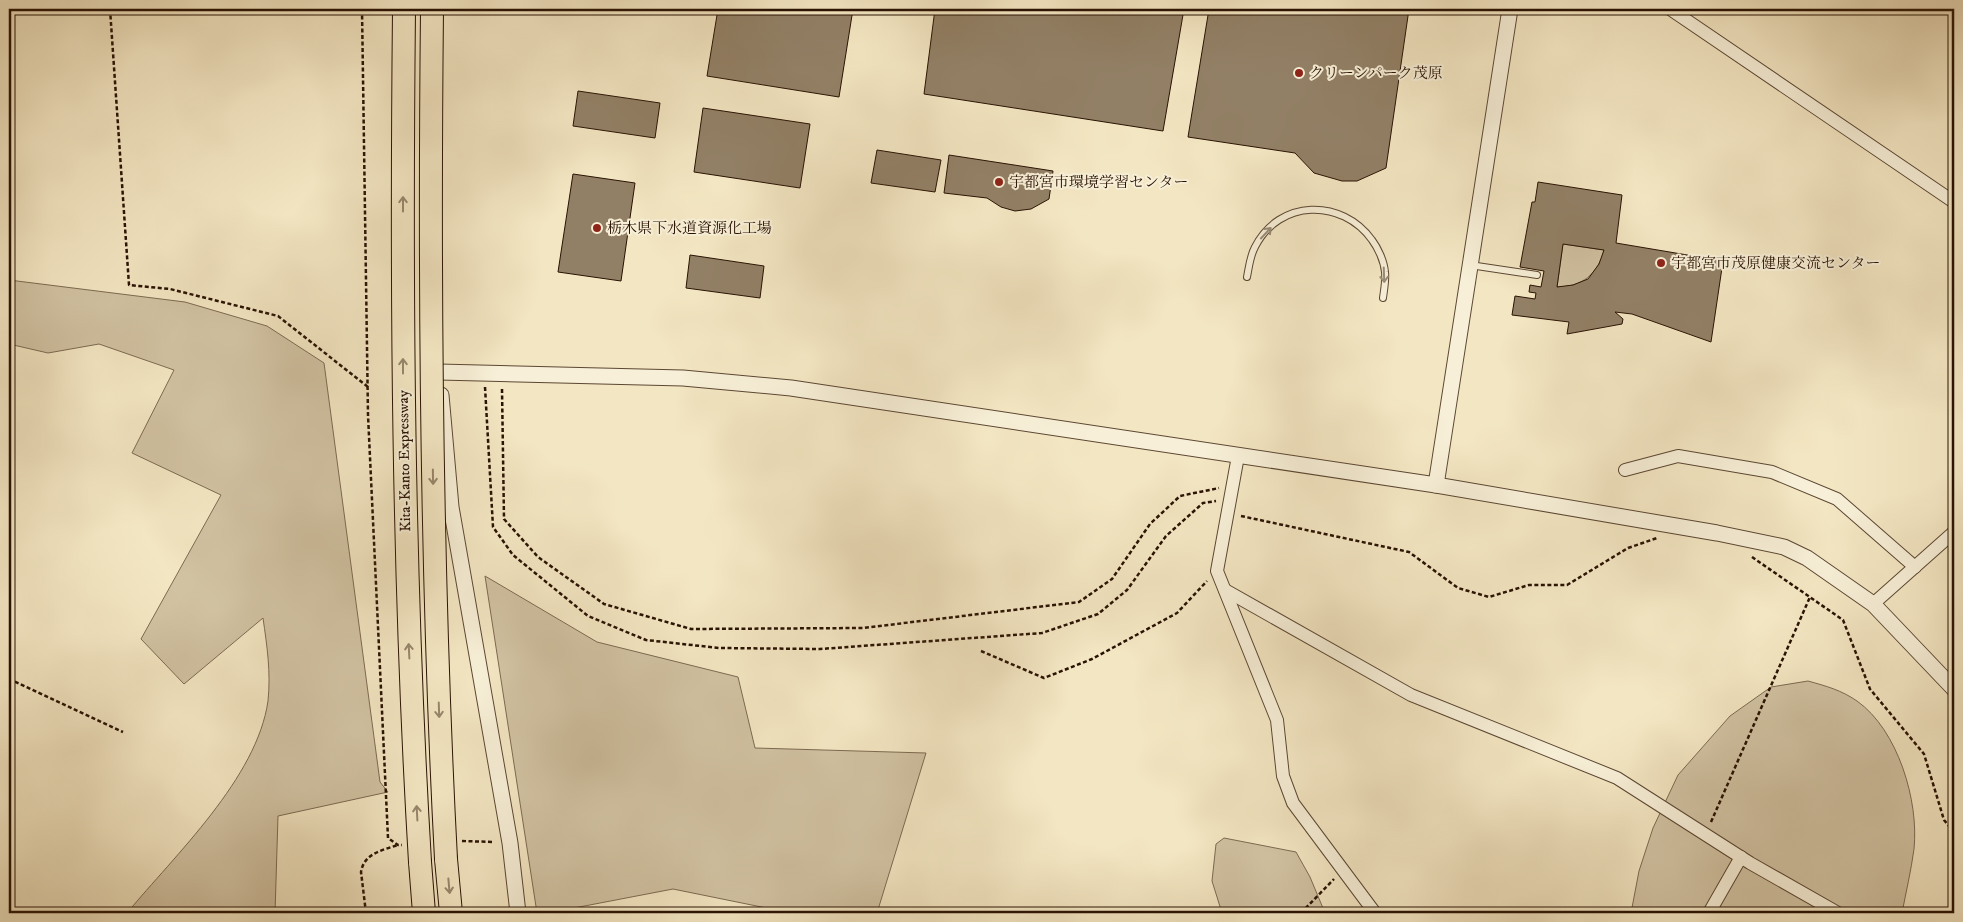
<svg xmlns="http://www.w3.org/2000/svg" width="1963" height="922" font-family="'IM FELL DW Pica','Noto Serif JP',serif">
<style>
.green{fill:#d1c2a2;stroke:#7d6a52}
.building{fill:#928066;stroke:#291203;fill-rule:evenodd}
.lines{fill:none;stroke-linecap:round;stroke-linejoin:round}
.service-casing{stroke:#5c4733;stroke-width:8}
.minor-casing{stroke:#5c4733;stroke-width:14}
.tertiary-casing{stroke:#5c4733;stroke-width:17}
.motorway-casing{stroke:#291203;stroke-width:24}
.path{stroke:#291203;stroke-width:2.5;stroke-dasharray:4 2.5;stroke-linecap:butt}
.service{stroke:#f7efd7;stroke-width:6}
.minor{stroke:#f7efd7;stroke-width:12}
.tertiary{stroke:#f7efd7;stroke-width:15}
.motorway{stroke:#f3e6c2;stroke-width:22}
.motorway-bridge-casing{stroke:#291203;stroke-width:24;stroke-linecap:butt}
.motorway-bridge{stroke:#f3e6c2;stroke-width:22}
.oneway{stroke:#98876c}
.oneway2{stroke:#9a8c78}
.poi-dot{fill:#8f2418;stroke:#f7efd7;stroke-width:2}
.labels{text-anchor:middle;stroke-width:4;stroke-linejoin:round;paint-order:stroke}
.poi-label{font-size:15px;fill:#291203;stroke:#f7efd7;text-anchor:start}
.street-label{font-size:15px;fill:#291203;stroke:#f7efd7}
</style>
<rect width="100%" height="100%" fill="#f3e6c2"/>
<filter id="stains"><feTurbulence type="fractalNoise" baseFrequency=".004" numOctaves="4"/><feColorMatrix values="0 0 0 0 .2 0 0 0 0 .09 0 0 0 0 .02 0 0 0 .5 -.17"/></filter>
<radialGradient id="worn" r=".72"><stop offset=".6" stop-color="#630" stop-opacity="0"/><stop offset="1" stop-color="#630" stop-opacity=".3"/></radialGradient>
<g class="green">
<path d="M1563 244 1604 250C1598 274 1582 287 1557 287Z"/>
<path d="M9 280 185 302 267 326 324 363 380 782 388 792 278 816 275 913H127C175 855 257 778 268 701 271 672 267 646 263 618L184 684 141 639 221 495 132 453 174 370 99 344 48 353 9 344Z"/>
<path d="M485 576 597 642 738 677 755 748 926 753 877 913H791L673 889 548 913H537Z"/>
<path d="M1808 681C1826 686 1841 690 1857 701 1898 730 1919 801 1914 849 1911 871 1906 892 1902 913H1631L1639 871 1653 828 1678 775 1730 716 1771 687Z"/>
<path d="M1224 838 1296 852 1310 877 1325 913H1222L1212 881 1216 844Z"/>
</g>
<g class="building">
<path d="M718 9H853L839 97 707 76Z"/>
<path d="M935 9H1184L1163 131 924 94Z"/>
<path d="M1209 9H1409L1386 168 1357 181H1342L1314 173 1295 153 1188 137Z"/>
<path d="M578 91 660 103 655 138 573 126Z"/>
<path d="M703 108 810 124 800 188 694 172Z"/>
<path d="M877 150 941 160 935 192 871 183Z"/>
<path d="M949 155 1053 171 1049 199 1031 209 1015 211 1001 207 987 198 944 193Z"/>
<path d="M573 174 635 183 621 281 558 272Z"/>
<path d="M1538 182 1622 195 1616 243 1723 261 1711 342 1632 314 1615 312 1623 319 1622 324 1567 334 1569 322 1512 315 1515 296 1535 299 1536 293 1529 292 1530 285 1541 287 1544 271 1520 267 1532 202H1535ZM1563 244 1604 250 1599 264 1588 279 1573 285 1557 287Z"/>
<path d="M690 255 764 266 760 298 686 288Z"/>
</g>
<g class="lines">
<g class="service-casing">
<g id="service">
<path d="M1470 265 1537 275"/>
<path d="M1247 277C1249 267 1250 256 1255 247 1279 199 1342 198 1372 240 1378 248 1384 261 1385 272 1386 280 1384 290 1383 298"/>
<path d="M1952 913H1954"/>
</g>
</g>
<g class="minor-casing">
<g id="minor">
<path d="M1670 9 1954 202"/>
<path d="M1238 456 1217 571 1277 720 1283 776 1293 803 1375 913"/>
<path d="M1625 470 1678 456 1772 472 1837 499 1915 567"/>
<path d="M1225 590 1411 695 1617 778 1750 863 1838 913"/>
<path d="M1873 604 1954 532"/>
<path d="M1709 913 1741 857"/>
</g>
</g>
<g class="tertiary-casing">
<g id="tertiary">
<path d="M439 372 683 378 791 388 1436 485 1717 533 1784 547 1807 558 1873 604 1954 689"/>
<path d="M441 395 451 507 510 843 518 913"/>
<path d="M1436 485 1510 9"/>
</g>
</g>
<g class="motorway-casing">
<g id="motorway">
<path d="M446 859 451 913"/>
<path d="M420 862 424 913"/>
</g>
</g>
<g class="path">
<path d="M110 9 129 285 170 289 278 316 368 387"/>
<path d="M362 9 368 415 388 838 398 845H402"/>
<path d="M485 387 493 527 513 555 588 616 646 640 719 648 820 649 1042 633 1098 614 1127 590 1166 536 1203 503 1216 501"/>
<path d="M502 389 504 519 538 557 604 604 691 629 863 628 1079 602 1112 579 1150 524 1180 496 1219 488"/>
<path d="M1241 516 1409 552 1458 588 1489 597 1529 585H1567L1628 548 1657 538"/>
<path d="M1752 557 1843 620 1870 689 1924 754 1944 820 1954 832"/>
<path d="M981 651 1044 678 1092 659 1177 613 1207 581"/>
<path d="M9 679 123 732"/>
<path d="M1711 822 1810 597"/>
<path d="M462 841 494 842"/>
<path d="M366 913 361 872C364 853 383 850 398 845"/>
<path d="M1301 913 1334 879"/>
</g>
<use href="#service" class="service"/>
<use href="#minor" class="minor"/>
<use href="#tertiary" class="tertiary"/>
<use href="#motorway" class="motorway"/>
<g class="motorway-bridge-casing">
<g id="motorway-bridge">
<path d="M404 9C401 294 403 578 420 862"/>
<path d="M432 9C429 293 431 576 446 859"/>
</g>
</g>
<use href="#motorway-bridge" class="motorway-bridge"/>
</g>
<defs><path id="oneway-shaft" d="M-6 0H5M1.5-3L5.5 0L1.5 3" fill="none" stroke-width="1.6" stroke-linecap="round" stroke-linejoin="round" transform="scale(1.25)"/></defs>
<g class="oneway">
<use href="#oneway-shaft" transform="translate(403 204) rotate(-90)"/>
<use href="#oneway-shaft" transform="translate(403 366) rotate(-90)"/>
<use href="#oneway-shaft" transform="translate(433 477) rotate(89)"/>
<use href="#oneway-shaft" transform="translate(409 651) rotate(-93)"/>
<use href="#oneway-shaft" transform="translate(439 710) rotate(88)"/>
<use href="#oneway-shaft" transform="translate(417 813) rotate(-93)"/>
<use href="#oneway-shaft" transform="translate(449 886) rotate(85)"/>
</g>
<g class="oneway2">
<use href="#oneway-shaft" transform="translate(1266 233) rotate(-47)"/>
<use href="#oneway-shaft" transform="translate(1384 275) rotate(88)"/>
</g>
<g class="poi-dot">
<circle cx="1299" cy="73" r="5"/>
<circle cx="999" cy="182" r="5"/>
<circle cx="597" cy="228" r="5"/>
<circle cx="1661" cy="263" r="5"/>
</g>
<g class="labels">
<g class="poi-label">
<text x="1309" y="78">クリーンパーク茂原</text>
<text x="1009" y="187">宇都宮市環境学習センター</text>
<text x="607" y="233">栃木県下水道資源化工場</text>
<text x="1671" y="268">宇都宮市茂原健康交流センター</text>
</g>
<g class="street-label">
<text transform="translate(404 461) rotate(-91)" y="5">Kita-Kanto Expressway</text>
</g>
</g>
<rect width="1963" height="922" fill="none" stroke="#f3e6c2" stroke-width="30"/>
<rect x="10" y="10" width="1943" height="902" fill="none" stroke="#291203" stroke-width="2.5"/>
<rect x="15" y="15" width="1933" height="892" fill="none" stroke="#291203"/>
<rect width="100%" height="100%" filter="url(#stains)"/>
<rect width="100%" height="100%" fill="url(#worn)"/>
</svg>
